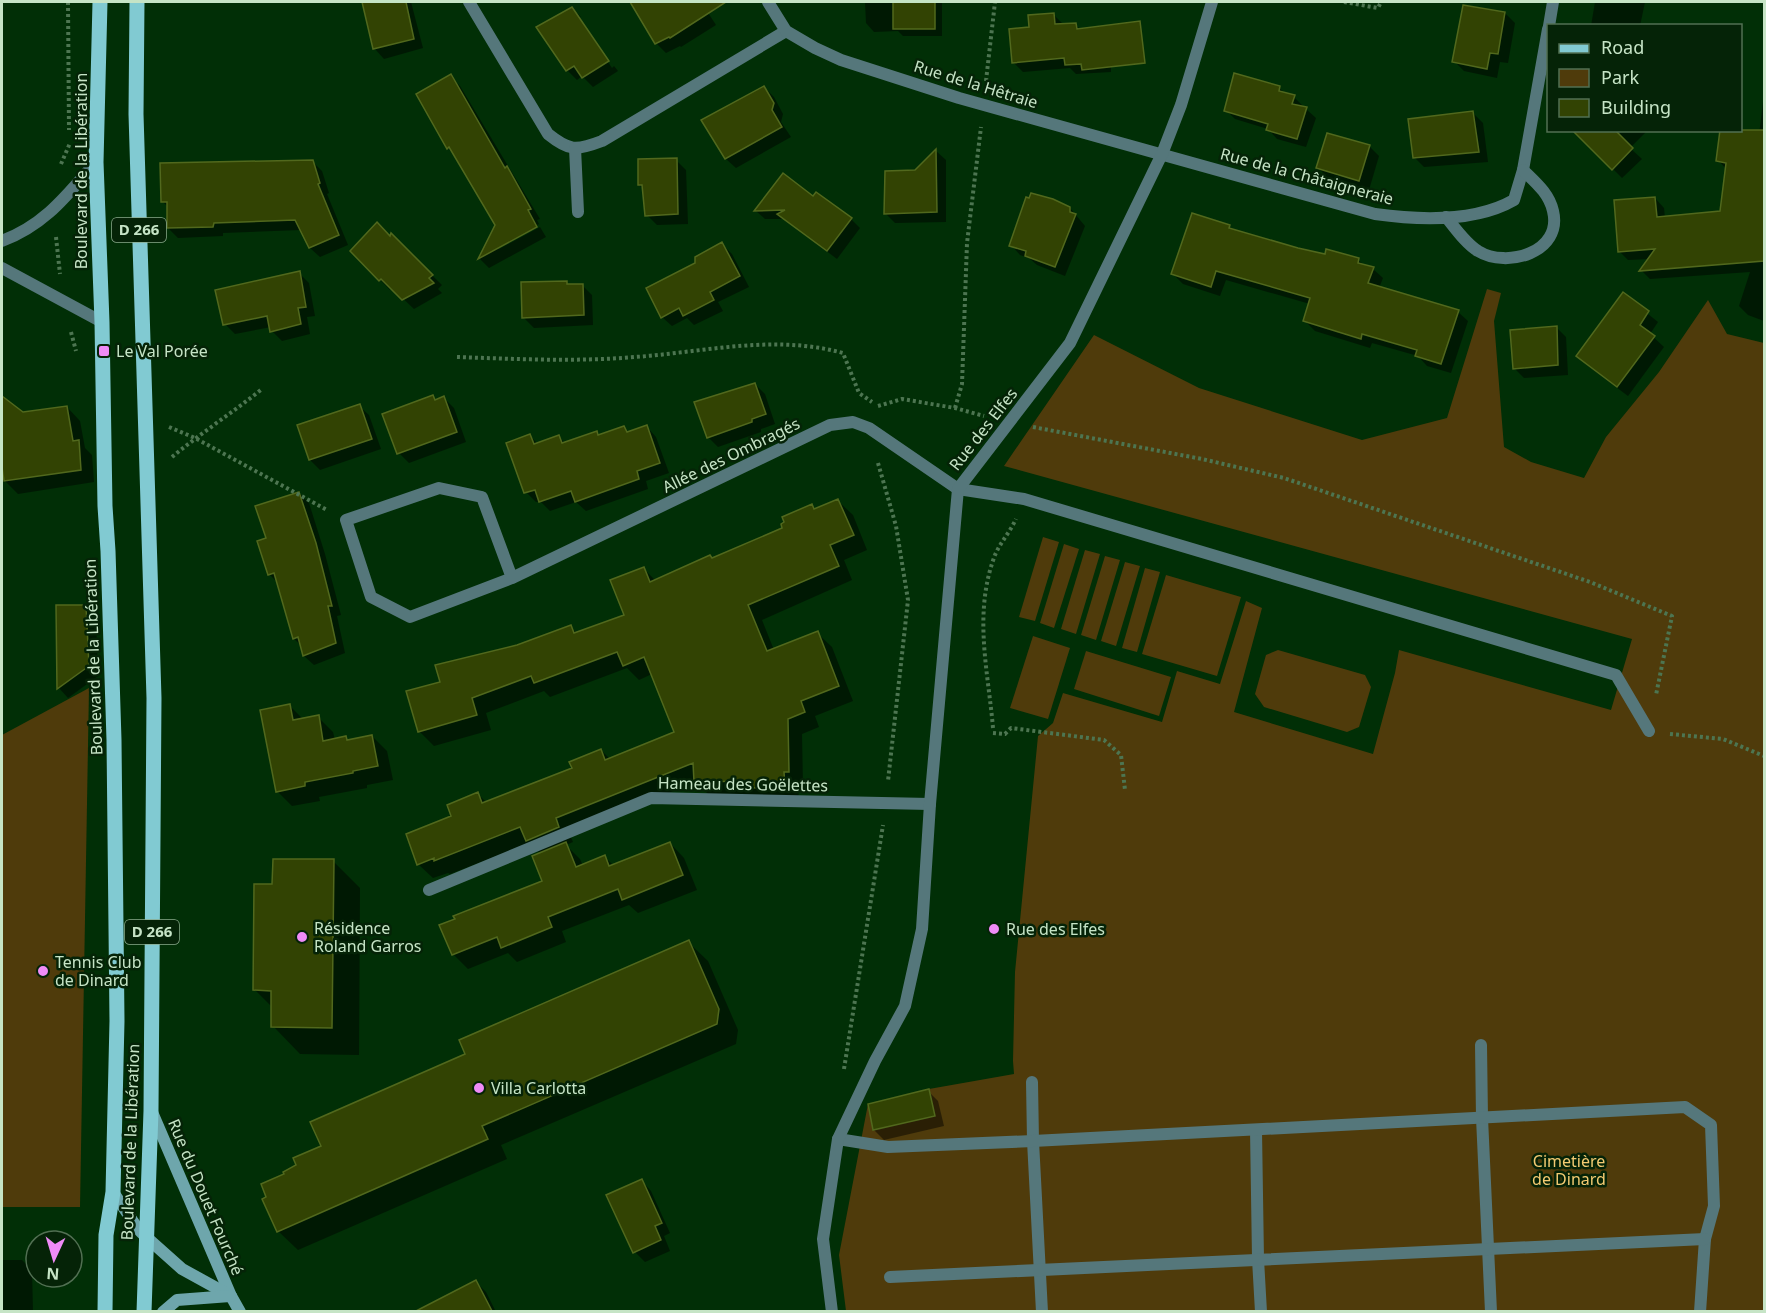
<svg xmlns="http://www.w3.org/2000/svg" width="1766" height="1313" font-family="'Noto Sans',sans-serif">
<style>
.green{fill:#4f3b0b}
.shadow{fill:#0007}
.building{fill:#324303;stroke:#51681d;stroke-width:1.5}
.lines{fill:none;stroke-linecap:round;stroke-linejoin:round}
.path{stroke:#4d7551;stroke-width:4;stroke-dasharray:3 3;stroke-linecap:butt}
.service{stroke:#55777b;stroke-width:12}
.minor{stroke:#55777b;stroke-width:12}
.secondary{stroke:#6ea6ac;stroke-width:12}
.primary{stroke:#81cad2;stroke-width:15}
.poi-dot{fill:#ef8bf7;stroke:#052307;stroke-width:2}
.labels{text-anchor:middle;stroke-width:5;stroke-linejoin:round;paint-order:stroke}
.shield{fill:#052307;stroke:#8caa8d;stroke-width:1.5}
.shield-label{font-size:15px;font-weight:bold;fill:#c6e4c6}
.street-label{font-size:16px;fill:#c6e4c6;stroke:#052307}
.poi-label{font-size:16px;fill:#c6e4c6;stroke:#052307;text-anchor:start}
.park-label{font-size:16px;fill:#f3ca72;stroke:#052307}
</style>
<rect width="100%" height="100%" fill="#012f06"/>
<g class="green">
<path d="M1487 289 1501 293 1494 321 1504 447 1531 462 1584 478 1606 437 1659 372 1708 300 1727 334 1764 343V1311H846L839 1255 868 1104 929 1089 1014 1074 1013 1061 1015 972 1038 736 1053 723 1063 693 1162 722 1177 671 1220 684 1246 601 1262 608 1234 712 1373 754 1395 673 1399 650 1611 710 1632 639 1004 466 1094 335 1199 388 1362 440 1447 418Z"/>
<path d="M1043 537 1059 542 1035 621 1019 617Z"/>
<path d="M1064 544 1079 549 1054 628 1040 623Z"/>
<path d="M1085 550 1100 554 1076 634 1061 629Z"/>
<path d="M1105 556 1120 560 1096 640 1081 635Z"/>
<path d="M1125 562 1140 566 1116 646 1101 641Z"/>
<path d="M1145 568 1160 572 1137 652 1122 648Z"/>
<path d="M1166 575 1241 597 1217 676 1142 654Z"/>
<path d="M1033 636 1070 648 1048 719 1010 708Z"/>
<path d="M1278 650 1365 675 1371 687 1359 727 1347 732 1264 707 1255 694 1266 655Z"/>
<path d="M1086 651 1171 677 1159 716 1074 689Z"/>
<path d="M89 688 80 1207H2V735Z"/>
</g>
<g class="shadow">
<path d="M364 2H411L423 48 384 59 375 49Z"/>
<path d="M641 2H701L716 25 681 47 680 46 666 53 656 43 634 5Z"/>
<path d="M865 2H942V36H903L898 31 874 32 866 23Z"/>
<path d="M1595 2H1645L1640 26H1591Z"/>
<path d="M572 8 581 17H578L612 68 614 66 618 71 593 87 582 76 577 80 567 70Z"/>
<path d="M1505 13 1515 23 1508 63 1500 62 1497 78 1464 71 1454 61Z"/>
<path d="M1053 14 1063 24H1075L1081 30 1111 37V72L1076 74 1070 68 1023 72 1013 62 1031 29Z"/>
<path d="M450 76 460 86 540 219 537 220 539 224 499 246V249L540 227 546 237 489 268 480 259 497 225 456 157 448 148Z"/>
<path d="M764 87 774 97 783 114 781 122 791 137 736 168 726 159 703 120Z"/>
<path d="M1279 88 1286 94 1294 97 1303 106V108L1306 109 1316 118 1306 147 1277 139 1268 129 1235 119 1226 110Z"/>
<path d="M1764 94V321L1748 315 1739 306 1750 272 1650 279 1641 270 1650 259 1628 260 1619 251 1655 198 1664 208 1665 218 1722 213 1727 170 1718 160 1759 135Z"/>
<path d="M1473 113 1483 123 1488 162 1424 167 1414 157Z"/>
<path d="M1574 130H1648L1630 148 1642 159 1622 178Z"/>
<path d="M1369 146 1379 156 1369 190 1327 177 1317 167Z"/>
<path d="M936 151 946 160V222L895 223 885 213 915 171Z"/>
<path d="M676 160 686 170 688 224 657 225 647 215 644 189 639 185Z"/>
<path d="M312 161 322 171 329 193 327 194 348 245 320 257 310 248 301 230 223 233V236L178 238 168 228V207L162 201Z"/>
<path d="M783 175 814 198 851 219 860 228 837 259 784 219H765L756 211Z"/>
<path d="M1070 208 1085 226 1065 276 1037 265 1029 258 1020 255 1011 245Z"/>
<path d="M1229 226 1234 231 1297 249 1358 260 1365 266 1373 269 1383 278 1379 288 1458 312 1468 321 1451 373 1427 366 1418 356 1372 343 1370 348 1315 331 1305 321 1310 304 1226 280 1220 296 1183 284 1173 274Z"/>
<path d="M392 236 442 285 438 289 442 293 414 309 392 288 390 290 352 251Z"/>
<path d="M722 244 732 254 749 287 718 302 723 311 694 325 687 318 672 326 662 317 697 263Z"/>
<path d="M299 273 309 283 315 316 307 317 310 334 282 341 272 331 271 327 235 334 225 324Z"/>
<path d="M566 282 570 286 582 285 592 295 593 325 534 328 524 318Z"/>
<path d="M1623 294 1658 322 1650 334 1664 347 1628 396 1588 366 1578 356Z"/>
<path d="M1556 327 1566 337 1568 375 1524 378 1514 368Z"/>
<path d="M755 384 765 394 775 424 761 429V432L718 447 708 437 696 403Z"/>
<path d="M433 397 437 401 444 398 454 408 466 442 409 463 399 453Z"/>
<path d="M359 406 369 415 381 449 320 470 310 460 299 426Z"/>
<path d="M67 407 80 421 85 448 92 455 94 482 18 494 5 481 4 470 2 471V417Z"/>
<path d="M624 427 629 433 647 427 656 437 669 473 646 481 648 489 586 511 576 502 550 511 540 501 536 502 526 492 530 436 538 444 559 437 565 443 596 433 600 436Z"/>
<path d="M299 493 309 503 325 554 341 615 337 616 345 653 314 665 304 656 302 646 294 639 279 584 269 574 268 539Z"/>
<path d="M838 501 853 515 867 550 844 560 852 580 762 620 774 650 817 633 832 647 853 701 815 716 819 727 802 734 803 786H798L799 801 710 796 696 782 569 833 573 842 566 845 580 859 583 866 605 857 614 866 670 843 684 858 697 890 638 913 629 905 562 931 566 942 517 962 508 953 468 969 453 954 544 881 541 854 530 843 450 874 448 873 433 878 418 864 453 817 478 794 487 803 573 769 601 750 610 759 675 733 652 674 639 680 627 668 550 697 544 691 486 713 491 730 434 746 419 731 442 683 518 647 570 627 577 633 626 616 643 568 656 581 713 560 784 529 811 506 816 510Z"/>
<path d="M57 606 86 607 96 617 98 676 68 698 59 688Z"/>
<path d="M290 706 304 720 318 717 333 732 335 740 346 738 349 741 372 736 387 751 393 780 367 785V788L319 797 320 801 292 806 277 791Z"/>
<path d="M333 861 360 888 359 1055 300 1054 273 1026V1008L255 990 274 886Z"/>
<path d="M688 942 708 961 738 1030 736 1044 501 1145 507 1159 298 1250 278 1231 285 1175 323 1147 467 1055Z"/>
<path d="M928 1091 938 1101 944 1126 884 1140 874 1130Z"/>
<path d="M642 1181 651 1191 670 1233 664 1236 670 1251 645 1262 635 1252Z"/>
<path d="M2 1260H22L32 1270 33 1312H2Z"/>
<path d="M476 1282 486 1292 496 1312H450L444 1299Z"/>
</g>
<g class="building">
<path d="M362 2H406L414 39 373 49Z"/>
<path d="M630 2H726L670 38 669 37 655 44Z"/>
<rect x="893" y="2" width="42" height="27"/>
<path d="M1463 5 1505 12 1498 54 1490 53 1487 69 1452 62Z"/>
<path d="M572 7 609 61 582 78 574 66 566 71 536 27Z"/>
<path d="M1054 13 1055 24 1076 23 1077 29 1140 21 1145 63 1082 70 1081 64 1065 65 1064 58 1012 63 1009 29 1029 27 1028 15Z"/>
<path d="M1234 73 1280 86 1279 91 1295 95 1292 104 1307 107 1297 139 1266 130 1268 124 1224 111Z"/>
<path d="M451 74 505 168 507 166 531 209 528 210 537 227 478 259 495 225 449 147 447 149 416 94Z"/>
<path d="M764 86 774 103 772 110 782 127 725 159 701 120Z"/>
<path d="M1473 111 1479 152 1413 158 1408 119Z"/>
<path d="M1572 130H1615L1633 148 1612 170Z"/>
<path d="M1720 130H1764V261L1639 271 1655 249 1618 252 1614 200 1655 197 1657 217 1720 211 1726 163 1716 161Z"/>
<path d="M1327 133 1370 145 1359 181 1316 168Z"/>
<path d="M936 149 937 212 884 214 885 171 915 170Z"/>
<path d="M677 158 678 214 645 216 642 185H638V159Z"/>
<path d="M313 160 320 183 318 184 339 235 309 248 295 220 214 223 213 227 167 228V202H161L160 163Z"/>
<path d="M783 173 813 196 816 192 852 218 827 251 777 214 785 210 754 211Z"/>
<path d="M1031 193 1053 199 1070 207V212L1076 214 1055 267 1025 256 1026 251 1009 246 1026 197 1029 198Z"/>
<path d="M1192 213 1230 225 1229 228 1298 248 1325 254 1326 249 1359 258 1358 263 1374 267 1368 283 1459 310 1441 364 1415 356 1417 350 1362 334 1361 339 1303 321 1310 298 1216 271 1211 287 1171 274Z"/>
<path d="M377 222 390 236 391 233 433 275 429 278 434 283 402 300 381 279 379 281 350 251Z"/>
<path d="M722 242 740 276 710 292 714 300 683 316 679 308 661 318 646 288 695 263V257Z"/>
<path d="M300 271 306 307 298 308 301 324 270 332 267 316 223 325 215 290Z"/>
<path d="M567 281V284H583L584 315 522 318 521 282Z"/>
<path d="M1623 292 1649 311 1640 325 1655 336 1617 387 1576 356Z"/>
<path d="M1557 326 1558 365 1513 369 1510 330Z"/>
<path d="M755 383 766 414 752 419V422L707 438 694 402Z"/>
<path d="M433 395 435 400 444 396 457 432 397 454 382 414Z"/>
<path d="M2 396 23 412 67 406 73 441 79 440 81 470 4 481 2 467Z"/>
<path d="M360 404 372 439 309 460 297 425Z"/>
<path d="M647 425 660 463 637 471 639 479 575 502 571 491 539 502 535 490 524 493 506 443 530 434 534 444 559 435 562 443 597 431 598 435 624 426 627 432Z"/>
<path d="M299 492 316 543 332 606H328L336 643 303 656 298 637 293 639 274 573 268 575 257 541 266 538 255 506Z"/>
<path d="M838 499 854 535 830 545 839 566 748 605 767 651 818 631 839 686 801 701 805 712 788 719 789 772H784L785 787 751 788V781L694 782 693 763 556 818 559 827 526 841 520 827 434 861V858L417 865 406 834 451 816 447 805 478 792 482 803 572 768 569 762 601 749 605 760 674 732 644 657 623 666 617 652 534 683 531 676 472 698 477 715 418 732 406 691 440 682 435 665 517 645 571 625 574 633 624 615 610 580 644 567 650 582 710 555 712 558 782 528 781 524 784 522 782 517 812 504 814 509Z"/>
<path d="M56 605H86L89 666 57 689Z"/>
<path d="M290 704 293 720 319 715 323 741 346 736 347 740 372 735 378 766 353 771V773L305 782V786L276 792 260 710Z"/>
<path d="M566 842 576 867 605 855 609 866 670 842 683 875 622 900 618 889 548 917 552 927 501 948 497 937 452 955 439 925 455 919 453 916 542 881 532 856Z"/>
<path d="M273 859H334L332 1028 271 1027V991L253 990 254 884H272Z"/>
<path d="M689 940 719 1009 717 1024 482 1126 488 1139 277 1232 262 1199 266 1197 261 1184 284 1174 283 1172 296 1165 293 1158 321 1146 310 1122 465 1054 459 1040Z"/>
<path d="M929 1089 935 1116 873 1130 868 1104Z"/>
<path d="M642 1179 662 1223 655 1226 661 1240 633 1253 606 1195Z"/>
<path d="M476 1280 492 1311H416Z"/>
</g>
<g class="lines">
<g class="path">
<path d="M68 2 69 130"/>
<path d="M1344 2 1378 8 1381 2"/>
<path d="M986 81 995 2"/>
<path d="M61 164 70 143"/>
<path d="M56 237 60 274"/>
<path d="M71 332 76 351"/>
<path d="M457 357C516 359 576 362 635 357 705 352 774 334 843 353L859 393 872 402"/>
<path d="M878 406 902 399 955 408 984 416"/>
<path d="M955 408 962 384 967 243 981 127"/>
<path d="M169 427 195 438 327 510"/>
<path d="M1033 427 1202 459 1284 478 1590 582 1672 616 1656 695"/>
<path d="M172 457C201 433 232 413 262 389"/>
<path d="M878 463 896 526 908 600 888 781"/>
<path d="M993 728C988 670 973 613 995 555 1000 543 1010 532 1016 519"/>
<path d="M993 733 1005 734 1011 728 1104 740 1121 755 1125 790"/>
<path d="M1670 734 1723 739 1764 756"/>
<path d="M844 1069 883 825"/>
</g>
<g class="service">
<path d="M958 489 1024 499 1616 675 1649 731"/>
<path d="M1481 1045 1482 1118 1491 1312"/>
<path d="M1032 1082 1033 1141 1042 1312"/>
<path d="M1256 1130 1258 1259 1261 1312"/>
<path d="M838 1139 888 1147 1033 1141 1685 1107 1711 1125 1714 1206 1705 1239 1700 1312"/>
<path d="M890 1277 1705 1239"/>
</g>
<g class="minor">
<path d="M469 2 548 134C569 151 576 151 602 141L786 31"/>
<path d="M768 2 786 31 815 48 841 60 959 98 1375 214C1418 220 1474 223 1514 200L1523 170 1548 29"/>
<path d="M1549 26 1553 2"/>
<path d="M575 148 578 212"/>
<path d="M1446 217C1455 228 1466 244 1478 251 1507 269 1563 252 1553 211 1549 193 1535 182 1523 170"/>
<path d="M2 241C45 225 67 195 96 162"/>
<path d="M2 268 102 322"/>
<path d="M512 578 410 617 371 597 346 520 439 488 482 497 512 578 830 425 853 422 869 428 958 489"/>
<path d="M429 890 651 798 930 804"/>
<path d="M832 1312 823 1239 838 1139 875 1061 905 1006 922 929 930 804 958 489 1070 343 1162 154 1181 105 1212 2"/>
</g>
<g class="secondary">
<path d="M152 1112 231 1296 240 1312"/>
<path d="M113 1192 138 1229 145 1236 182 1269 231 1296"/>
<path d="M163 1312 177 1300 230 1296"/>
</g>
<g class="primary">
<path d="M100 2 96 162 102 322 105 506 108 551 114 740 117 1021 113 1192 106 1235 105 1312"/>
<path d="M137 2 136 114 154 698 151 1111 144 1312"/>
</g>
</g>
<g class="poi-dot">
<rect x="98" y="345" width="12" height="12" rx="3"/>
<circle cx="994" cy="929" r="6"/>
<circle cx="302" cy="937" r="6"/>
<circle cx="43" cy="971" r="6"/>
<circle cx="479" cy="1088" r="6"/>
</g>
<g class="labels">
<g class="shield">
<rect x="112" y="218" width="54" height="24" rx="4.5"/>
<rect x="125" y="920" width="54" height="24" rx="4.5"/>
</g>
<g class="shield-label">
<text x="139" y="235">D 266</text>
<text x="152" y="937">D 266</text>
</g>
<g class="street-label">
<text transform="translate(976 84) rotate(17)" y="6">Rue de la Hêtraie</text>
<text transform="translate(81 171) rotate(-90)" y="6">Boulevard de la Libération</text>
<text transform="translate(1307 176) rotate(15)" y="6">Rue de la Châtaigneraie</text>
<text transform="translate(983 429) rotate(-52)" y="6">Rue des Elfes</text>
<text transform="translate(731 455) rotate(-26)" y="6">Allée des Ombragés</text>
<text transform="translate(93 657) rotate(-92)" y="6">Boulevard de la Libération</text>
<text transform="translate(743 784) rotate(1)" y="6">Hameau des Goëlettes</text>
<text transform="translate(130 1142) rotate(-88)" y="6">Boulevard de la Libération</text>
<text transform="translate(206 1197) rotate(67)" y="6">Rue du Douet Fourché</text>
</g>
<g class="poi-label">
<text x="116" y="357">Le Val Porée</text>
<text x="314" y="934">Résidence<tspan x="314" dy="18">Roland Garros</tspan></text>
<text x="1006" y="935">Rue des Elfes</text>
<text x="55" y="968">Tennis Club<tspan x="55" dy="18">de Dinard</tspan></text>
<text x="491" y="1094">Villa Carlotta</text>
</g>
<g class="park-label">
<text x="1569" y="1167">Cimetière<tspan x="1569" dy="18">de Dinard</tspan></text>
</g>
</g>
<rect width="1766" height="1313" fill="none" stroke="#c6e4c6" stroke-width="6"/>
<rect x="1547" y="24" width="195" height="108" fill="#052307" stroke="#527053" stroke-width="1.5"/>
<rect x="1559" y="44" width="30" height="9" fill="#81cad2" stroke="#527053" stroke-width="1.5"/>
<text x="1601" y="54" font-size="18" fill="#c6e4c6">Road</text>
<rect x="1559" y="69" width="30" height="18" fill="#4f3b0b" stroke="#527053" stroke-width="1.5"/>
<text x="1601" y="84" font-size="18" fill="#c6e4c6">Park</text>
<rect x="1559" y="99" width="30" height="18" fill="#324303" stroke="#527053" stroke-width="1.5"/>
<text x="1601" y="114" font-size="18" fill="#c6e4c6">Building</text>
<g transform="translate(54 1259) rotate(184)"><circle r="28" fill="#052307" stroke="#527053" stroke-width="1.5"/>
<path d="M0-4.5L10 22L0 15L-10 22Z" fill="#ef8bf7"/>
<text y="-9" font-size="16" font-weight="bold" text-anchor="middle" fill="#c6e4c6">N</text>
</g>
</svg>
